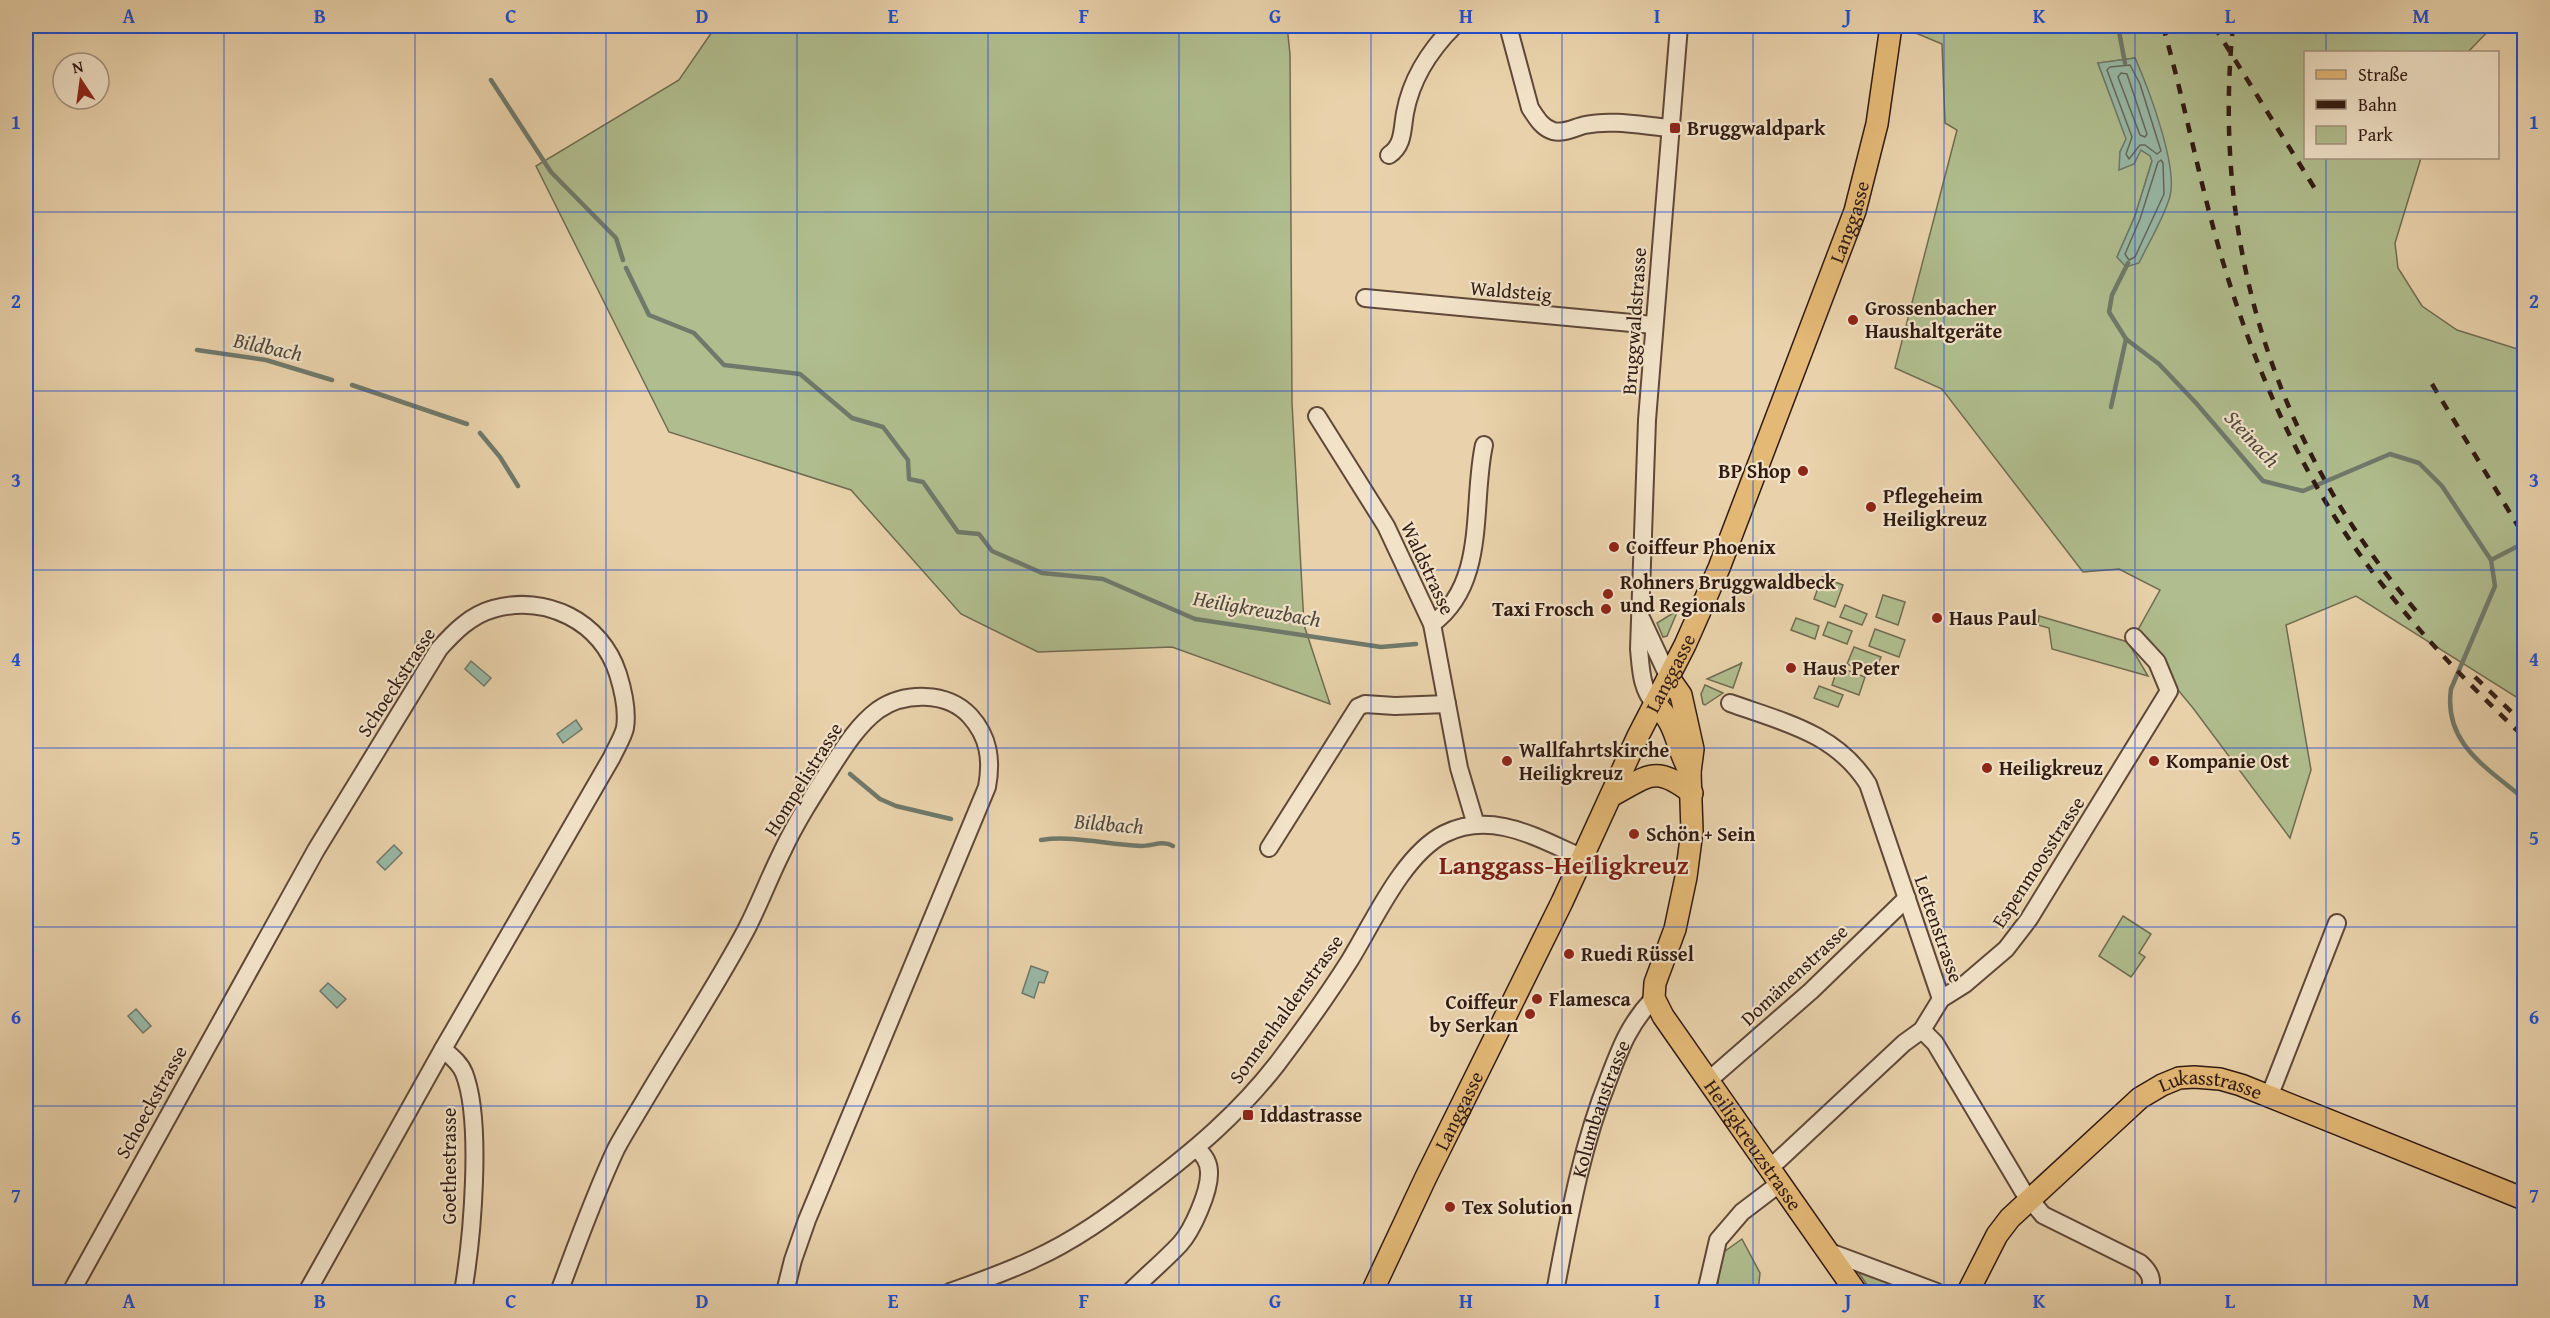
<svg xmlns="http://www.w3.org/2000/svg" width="2550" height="1318" font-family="'Gentium Book Plus',serif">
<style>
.green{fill:#b0bd8e;stroke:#706c50;stroke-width:1.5;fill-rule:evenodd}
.water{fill:#98b8a6;stroke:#6f796b;stroke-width:1.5}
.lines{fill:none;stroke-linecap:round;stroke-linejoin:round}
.shore{stroke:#64695c;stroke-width:1.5}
.stream{stroke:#6f796b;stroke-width:4.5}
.minor-casing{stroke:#5f4838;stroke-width:20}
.major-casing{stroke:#311a12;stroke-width:24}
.minor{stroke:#f1e2c8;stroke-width:16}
.major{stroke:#e4b976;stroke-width:21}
.rail{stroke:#311a12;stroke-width:4.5;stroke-dasharray:10 10;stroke-linecap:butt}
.grid{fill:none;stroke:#1d4ed8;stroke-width:1.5;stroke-opacity:0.55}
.poi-dot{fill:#8f2418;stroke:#f1e2c8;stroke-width:2}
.labels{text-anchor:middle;stroke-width:4.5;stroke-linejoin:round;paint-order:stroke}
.poi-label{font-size:20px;font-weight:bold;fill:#311a12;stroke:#f1e2c8;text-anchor:start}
.street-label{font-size:20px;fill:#311a12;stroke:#f1e2c8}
.water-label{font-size:21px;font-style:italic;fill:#50493e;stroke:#f1e2c8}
.district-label{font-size:26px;font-weight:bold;fill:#7a1f14;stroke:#f1e2c8}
.neatline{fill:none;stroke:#1d4ed8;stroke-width:2}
.grid-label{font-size:20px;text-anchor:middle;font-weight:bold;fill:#1d4ed8}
</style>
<rect width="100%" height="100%" fill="#e9d2ab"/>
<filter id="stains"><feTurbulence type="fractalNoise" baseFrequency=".00333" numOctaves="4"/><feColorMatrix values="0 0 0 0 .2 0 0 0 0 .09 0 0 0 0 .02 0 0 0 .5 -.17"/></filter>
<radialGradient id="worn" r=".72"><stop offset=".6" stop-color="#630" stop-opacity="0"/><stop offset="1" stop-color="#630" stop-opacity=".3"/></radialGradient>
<g class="green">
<path d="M716 26H1287L1290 54 1292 403 1304 625 1330 704 1172 647 1038 652 961 614 851 490 669 432 536 166 679 80Z"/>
<path d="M1899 26H2493L2468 52H2306V158H2421L2395 243 2398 268 2422 306 2457 330 2524 351V702L2356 596 2286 625 2311 770 2290 838 2193 708 2134 637 2160 590 2119 569 2083 572 1942 389 1895 368 1957 130 1945 123 1942 44ZM2135 58C2154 102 2162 148 2170 195L2117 257 2135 216 2152 161 2151 156 2141 150 2120 152 2127 139 2098 63Z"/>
<path d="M1822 577 1843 585 1835 607 1814 599Z"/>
<path d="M1883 595 1905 602 1898 625 1876 617Z"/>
<path d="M1845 605 1867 614 1862 625 1840 617Z"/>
<path d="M1678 610 1667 636 1663 637 1657 623Z"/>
<path d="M2039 616 2128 642 2148 676 2052 649 2049 628 2038 625Z"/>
<path d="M1796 618 1819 626 1815 639 1791 630Z"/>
<path d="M1828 622 1852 631 1847 644 1823 635Z"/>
<path d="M1875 629 1905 640 1899 657 1869 646Z"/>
<path d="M1854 647 1881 657 1874 675 1847 664Z"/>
<path d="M1742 662 1733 688 1707 679 1740 664Z"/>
<path d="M1838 667 1865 677 1859 695 1832 685Z"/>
<path d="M1705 685 1723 693 1705 705 1703 704 1701 694Z"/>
<path d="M1819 686 1843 695 1838 707 1814 698Z"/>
<path d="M2123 916 2151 934 2139 953 2145 957 2131 977 2099 956Z"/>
<path d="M1742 1239 1760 1273 1758 1292H1717L1721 1254Z"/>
<path d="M1856 1269 1918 1292H1872Z"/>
</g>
<g class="water">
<path d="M2135 58C2148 87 2178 166 2170 196 2165 216 2148 244 2139 263L2126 267 2117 257 2135 216 2152 161 2150 156 2141 150 2134 164 2119 170 2120 152 2126 139 2098 63Z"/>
<path d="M471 661 491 678 484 686 465 669Z"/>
<path d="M576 720 582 729 563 743 557 734Z"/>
<path d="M394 845 402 853 385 870 377 862Z"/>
<path d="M1031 966 1048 972 1044 983 1039 982 1034 998 1022 993Z"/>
<path d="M328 983 346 999 337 1008 320 991Z"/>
<path d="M136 1009 151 1026 143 1033 128 1016Z"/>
</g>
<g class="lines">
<g class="shore">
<path d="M2130 65 2140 84 2161 151 2157 154 2145 145H2140L2129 159 2126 154 2132 137 2107 70 2110 67Z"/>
<path d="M2121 73 2127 74 2147 134 2145 137 2140 135 2118 77Z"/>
<path d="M2161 160 2163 163 2164 194 2135 257 2129 260 2125 254 2140 219 2158 162Z"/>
</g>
<g class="stream">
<path d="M2118 26 2125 63"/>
<path d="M491 80 551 172 616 238 623 260"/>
<path d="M2128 263 2112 295 2109 312 2126 339 2159 364 2196 403 2263 481 2303 491 2390 454 2419 463 2442 486 2491 560 2495 586 2451 689C2443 744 2488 768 2524 799"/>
<path d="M626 268 649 315 694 333 724 365 800 374 852 418 883 427 908 460 909 479 923 482 958 532 979 534 992 551 1042 573 1103 579 1195 619 1381 647 1416 644"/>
<path d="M197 350 266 360 332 380"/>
<path d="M352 385 467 424"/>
<path d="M2111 407 2126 339"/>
<path d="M480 433 500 457 518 486"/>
<path d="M2491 560 2524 543"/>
<path d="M850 774 880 799 896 806 951 819"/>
<path d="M1041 840C1075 835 1107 845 1141 846 1153 846 1162 840 1173 846"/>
</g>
<g class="minor-casing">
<g id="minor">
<path d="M1508 26 1530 108C1536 117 1542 128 1553 131 1564 134 1575 127 1585 125 1612 119 1644 126 1671 128"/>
<path d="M1389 155C1404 145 1402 129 1405 113 1411 80 1430 50 1454 26"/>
<path d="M1365 298 1653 325"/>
<path d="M1317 416 1386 526 1432 624 1459 768 1476 825"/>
<path d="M1642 620 1669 678"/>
<path d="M1432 624C1488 583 1471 504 1484 445"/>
<path d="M1730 703C1783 722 1836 733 1868 784L1941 999"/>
<path d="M1655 704C1641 689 1641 669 1639 649L1647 420 1679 26"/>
<path d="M1269 848 1358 707 1365 704 1395 706 1447 704"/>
<path d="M1922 1030 1935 1043 2023 1191 2043 1215 2140 1263C2150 1272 2154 1280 2149 1292"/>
<path d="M443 1049C451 1056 460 1063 464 1073 483 1121 472 1240 463 1292"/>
<path d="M1709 1080 1811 991 1907 898"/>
<path d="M2269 1097 2337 923"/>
<path d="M1769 1169 1904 1043 1922 1030 1941 999 1965 984 2006 949 2029 919 2169 691 2157 662 2134 637"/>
<path d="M1827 1251 1937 1292"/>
<path d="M71 1292 316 850 439 649C454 632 471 615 493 609 546 594 601 621 618 674 623 690 628 709 625 728 623 737 616 748 612 757L443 1049 307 1292"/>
<path d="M559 1292C577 1244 594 1196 616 1149 625 1132 636 1115 646 1098 679 1042 715 988 746 930 759 905 769 878 782 852 796 822 814 794 832 766 845 746 859 724 878 710 904 692 947 691 970 716 989 737 992 760 987 787L807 1220 793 1260 785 1292"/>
<path d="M950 1292C978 1282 1007 1272 1034 1259 1074 1241 1110 1215 1145 1188 1194 1151 1239 1113 1277 1064 1302 1031 1328 995 1350 960 1374 921 1403 855 1444 834 1492 810 1537 838 1581 857"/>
<path d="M1130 1292C1146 1276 1164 1261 1180 1244 1192 1231 1210 1191 1209 1172 1209 1163 1204 1155 1197 1149"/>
<path id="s1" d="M1555 1292C1569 1218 1581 1148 1609 1078 1621 1046 1630 1023 1654 998"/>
<path d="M1706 1292 1718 1240 1742 1212 1779 1184"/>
</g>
</g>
<g class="major-casing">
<g id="major">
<path id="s2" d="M1669 678 1681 695 1693 749 1690 772 1692 831 1686 877 1675 929 1655 983 1654 998 1663 1016 1856 1292"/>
<path d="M1655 704C1678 725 1675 746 1690 772"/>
<path d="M1611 796C1649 776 1654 764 1692 793"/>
<path id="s3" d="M1372 1292 1426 1177 1562 902 1638 736 1685 645 1719 568 1855 211 1877 124 1891 26"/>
<path id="s4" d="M1968 1292 1997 1235 2010 1218 2140 1098 2162 1085 2179 1078 2194 1077 2220 1079 2241 1085 2524 1199"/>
</g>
</g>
<use href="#minor" class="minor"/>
<use href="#major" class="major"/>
<g class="rail">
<path d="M2163 26C2186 107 2201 191 2226 272 2257 373 2301 473 2363 559 2410 624 2466 682 2524 737"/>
<path d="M2214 26 2317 192"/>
<path d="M2233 26C2211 243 2275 446 2417 612"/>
<path d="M2432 384 2524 536"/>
<path d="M2475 677 2524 724"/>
</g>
</g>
<path class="grid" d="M224 26V1292M415 26V1292M606 26V1292M797 26V1292M988 26V1292M1179 26V1292M1371 26V1292M1562 26V1292M1753 26V1292M1944 26V1292M2135 26V1292M2326 26V52M2326 158V1292M26 212H2524M26 391H2524M26 570H2524M26 748H2524M26 927H2524M26 1106H2524"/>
<g class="poi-dot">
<rect x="1669" y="122" width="12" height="12" rx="3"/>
<circle cx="1853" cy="320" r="6"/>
<circle cx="1803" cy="471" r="6"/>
<circle cx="1871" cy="507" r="6"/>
<circle cx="1614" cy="547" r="6"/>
<circle cx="1608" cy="594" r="6"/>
<circle cx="1606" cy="609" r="6"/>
<circle cx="1937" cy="618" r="6"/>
<circle cx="1791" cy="668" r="6"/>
<circle cx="1507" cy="761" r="6"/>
<circle cx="2154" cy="761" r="6"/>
<circle cx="1987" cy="768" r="6"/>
<circle cx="1634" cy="834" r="6"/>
<circle cx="1569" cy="954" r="6"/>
<circle cx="1537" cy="999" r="6"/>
<circle cx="1530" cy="1014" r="6"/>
<rect x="1242" y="1109" width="12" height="12" rx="3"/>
<circle cx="1450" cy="1207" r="6"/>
</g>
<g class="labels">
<g class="poi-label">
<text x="1687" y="135">Bruggwaldpark</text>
<text x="1865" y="315">Grossenbacher<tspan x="1865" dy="23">Haushaltgeräte</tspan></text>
<text x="1791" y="478" text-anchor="end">BP Shop</text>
<text x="1883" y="503">Pflegeheim<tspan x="1883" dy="23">Heiligkreuz</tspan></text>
<text x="1626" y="554">Coiffeur Phoenix</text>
<text x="1620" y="589">Rohners Bruggwaldbeck<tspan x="1620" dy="23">und Regionals</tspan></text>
<text x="1594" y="616" text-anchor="end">Taxi Frosch</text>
<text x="1949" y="625">Haus Paul</text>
<text x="1803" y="675">Haus Peter</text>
<text x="1519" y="757">Wallfahrtskirche<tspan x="1519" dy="23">Heiligkreuz</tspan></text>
<text x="2166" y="768">Kompanie Ost</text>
<text x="1999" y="775">Heiligkreuz</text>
<text x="1646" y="841">Schön + Sein</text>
<text x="1581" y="961">Ruedi Rüssel</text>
<text x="1549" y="1006">Flamesca</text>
<text x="1518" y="1009" text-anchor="end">Coiffeur<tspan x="1518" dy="23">by Serkan</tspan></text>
<text x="1260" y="1122">Iddastrasse</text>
<text x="1462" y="1214">Tex Solution</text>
</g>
<g class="street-label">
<text dy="7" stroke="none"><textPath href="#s3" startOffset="1173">Langgasse</textPath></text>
<text transform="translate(1511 291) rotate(5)" y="7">Waldsteig</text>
<text transform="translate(1634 321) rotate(-86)" y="7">Bruggwaldstrasse</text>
<text transform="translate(1428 568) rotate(65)" y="7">Waldstrasse</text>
<text dy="7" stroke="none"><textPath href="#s3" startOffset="687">Langgasse</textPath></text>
<text transform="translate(396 682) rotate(-57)" y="7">Schoeckstrasse</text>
<text transform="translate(803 779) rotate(-58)" y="7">Hompelistrasse</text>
<text transform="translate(2038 862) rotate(-57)" y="7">Espenmoosstrasse</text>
<text transform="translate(1939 929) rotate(71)" y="7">Lettenstrasse</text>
<text transform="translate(1794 975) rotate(-43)" y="7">Domänenstrasse</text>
<text transform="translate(1286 1009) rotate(-54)" y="7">Sonnenhaldenstrasse</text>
<text dy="7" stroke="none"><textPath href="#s4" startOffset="338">Lukasstrasse</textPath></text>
<text transform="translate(151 1102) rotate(-61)" y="7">Schoeckstrasse</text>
<text dy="7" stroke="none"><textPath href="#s1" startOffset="189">Kolumbanstrasse</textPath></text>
<text dy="7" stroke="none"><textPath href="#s3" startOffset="201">Langgasse</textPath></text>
<text dy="7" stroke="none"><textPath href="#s2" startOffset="508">Heiligkreuzstrasse</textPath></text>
<text transform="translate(449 1166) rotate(-90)" y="7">Goethestrasse</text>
</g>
<g class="water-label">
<text transform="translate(268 347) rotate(12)" y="7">Bildbach</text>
<text transform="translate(2252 439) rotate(47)" y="7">Steinach</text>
<text transform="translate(1257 609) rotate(10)" y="7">Heiligkreuzbach</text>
<text transform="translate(1109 824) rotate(5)" y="7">Bildbach</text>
</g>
<g class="district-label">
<text x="1564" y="874">Langgass-Heiligkreuz</text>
</g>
</g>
<rect width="2550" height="1318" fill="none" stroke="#e9d2ab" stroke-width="66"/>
<rect x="2304" y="51" width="195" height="108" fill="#f1e2c8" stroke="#a4927f" stroke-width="1.5"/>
<rect x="2316" y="70" width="30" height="9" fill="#e4b976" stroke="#a4927f" stroke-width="1.5"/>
<text x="2358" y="81" font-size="18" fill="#311a12">Straße</text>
<rect x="2316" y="100" width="30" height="9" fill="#311a12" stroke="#a4927f" stroke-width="1.5"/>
<text x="2358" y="111" font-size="18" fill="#311a12">Bahn</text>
<rect x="2316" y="126" width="30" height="18" fill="#b0bd8e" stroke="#a4927f" stroke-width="1.5"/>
<text x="2358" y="141" font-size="18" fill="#311a12">Park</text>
<g transform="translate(81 81) rotate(347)"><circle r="28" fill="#f1e2c8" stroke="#a4927f" stroke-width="1.5"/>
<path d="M0-4.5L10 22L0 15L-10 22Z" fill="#8f2418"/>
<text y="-9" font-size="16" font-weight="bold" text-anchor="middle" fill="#311a12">N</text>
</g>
<rect x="33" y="33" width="2484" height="1252" class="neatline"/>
<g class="grid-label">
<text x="129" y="23">A</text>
<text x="320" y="23">B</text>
<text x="511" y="23">C</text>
<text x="702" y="23">D</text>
<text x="893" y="23">E</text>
<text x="1084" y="23">F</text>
<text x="1275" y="23">G</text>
<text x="1466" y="23">H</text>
<text x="1657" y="23">I</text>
<text x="1848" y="23">J</text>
<text x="2039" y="23">K</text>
<text x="2230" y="23">L</text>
<text x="2421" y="23">M</text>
<text x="16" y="129">1</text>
<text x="2534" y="129">1</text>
<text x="16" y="308">2</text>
<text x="2534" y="308">2</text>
<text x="16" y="487">3</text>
<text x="2534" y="487">3</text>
<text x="16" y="666">4</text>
<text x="2534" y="666">4</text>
<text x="16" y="845">5</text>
<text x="2534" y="845">5</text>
<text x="16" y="1024">6</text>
<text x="2534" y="1024">6</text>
<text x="16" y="1202">7</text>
<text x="2534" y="1202">7</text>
<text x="129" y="1308">A</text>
<text x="320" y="1308">B</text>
<text x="511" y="1308">C</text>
<text x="702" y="1308">D</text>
<text x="893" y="1308">E</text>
<text x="1084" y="1308">F</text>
<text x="1275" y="1308">G</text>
<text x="1466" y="1308">H</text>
<text x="1657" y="1308">I</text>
<text x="1848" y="1308">J</text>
<text x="2039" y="1308">K</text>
<text x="2230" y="1308">L</text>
<text x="2421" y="1308">M</text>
</g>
<rect width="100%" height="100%" filter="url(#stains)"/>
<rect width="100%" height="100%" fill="url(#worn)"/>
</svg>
